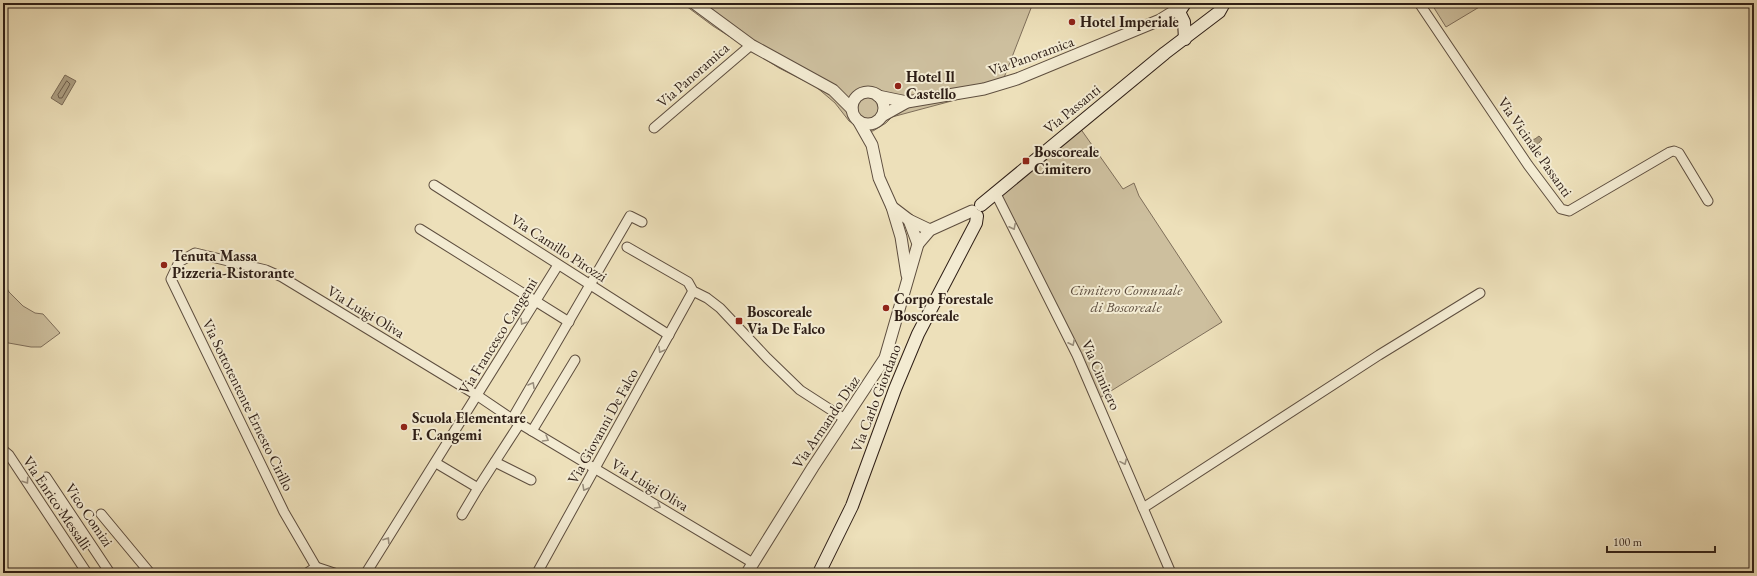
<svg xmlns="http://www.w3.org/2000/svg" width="1757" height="576" font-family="'EB Garamond',serif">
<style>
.green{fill:#cdbf9e;stroke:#7e6e5a}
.water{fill:#ac9e82;stroke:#7a6b57}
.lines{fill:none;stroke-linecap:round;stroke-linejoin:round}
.shore{stroke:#6d5e4c;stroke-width:1}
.minor-casing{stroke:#5e4e3f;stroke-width:11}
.tertiary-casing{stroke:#5e4e3f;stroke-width:13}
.secondary-casing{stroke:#2e1e16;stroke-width:14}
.minor{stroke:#f3ebd2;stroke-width:9}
.tertiary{stroke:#f3ebd2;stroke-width:11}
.secondary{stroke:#f3ebd2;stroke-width:12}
.oneway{stroke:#9a8f7d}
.poi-dot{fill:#8f2418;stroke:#f3ebd2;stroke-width:1.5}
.labels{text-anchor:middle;stroke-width:4;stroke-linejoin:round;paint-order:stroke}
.poi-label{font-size:15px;font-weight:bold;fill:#2e1e16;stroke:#f3ebd2;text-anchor:start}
.street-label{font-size:15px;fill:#2e1e16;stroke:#f3ebd2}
.park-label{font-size:15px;font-style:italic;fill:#5e4e3f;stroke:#f3ebd2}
</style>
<rect width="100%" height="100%" fill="#ede0ba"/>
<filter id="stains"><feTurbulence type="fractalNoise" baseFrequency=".005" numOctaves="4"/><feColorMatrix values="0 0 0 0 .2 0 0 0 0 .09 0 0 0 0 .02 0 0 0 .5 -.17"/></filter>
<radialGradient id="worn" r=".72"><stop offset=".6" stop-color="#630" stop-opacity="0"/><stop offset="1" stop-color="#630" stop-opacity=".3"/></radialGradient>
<g class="green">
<path d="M682 3H1033L1000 88 892 117 886 123 873 131H864L849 121 835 103 815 86 779 68 713 26Z"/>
<path d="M1431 3H1486L1446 27Z"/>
<path d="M1080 128 1123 189 1134 183 1139 196 1222 322 1098 399 999 195Z"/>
<path d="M3 281 9 292 23 306 35 313 43 314 60 333 41 347H31L3 342Z"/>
</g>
<g class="water">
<path d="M65 75 76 81 62 105 51 98Z"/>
<path d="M1539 136 1542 139C1540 143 1535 147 1531 144V140L1535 139Z"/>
</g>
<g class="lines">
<path class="shore" d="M67 81 70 84 62 98H59L58 95Z"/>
<g class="minor-casing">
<g id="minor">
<path d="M1419 3 1528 165 1561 209 1569 211 1670 152 1674 151 1679 153 1708 201"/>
<path d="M654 128 751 45"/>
<path d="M434 185 669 335"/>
<path d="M995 192 1077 355 1171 573"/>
<path d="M420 229 569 322"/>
<path d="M627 247 688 282 693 291 707 298 720 308 767 358 800 390 845 419"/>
<path d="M512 419 630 216 642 222"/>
<path d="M532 431 575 360"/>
<path d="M3 450 9 455 87 573"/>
<path d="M495 462 531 480"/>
<path d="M436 463 478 488"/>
<path d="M46 477 110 573"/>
<path d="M1143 508 1379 355 1480 293"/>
<path d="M101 514 150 573"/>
<path d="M462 515 478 488 520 423"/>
<path d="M316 567 284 512 171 279 179 262 195 253 266 270 282 277 478 396 512 419 753 563"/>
<path d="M316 567 334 573"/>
<path d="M307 573 316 567"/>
<path d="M366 573 558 265"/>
<path d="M537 573 693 291"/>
</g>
</g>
<g class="tertiary-casing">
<g id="tertiary">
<path d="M694 3 751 45 833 90 852 109"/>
<circle cx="868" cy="108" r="16"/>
<path d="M878 96 907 102"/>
<path d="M882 116 907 102 984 89 1017 79 1160 20 1181 7"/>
<path d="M859 122 872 145 879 178 892 207 901 237 907 275"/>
<path d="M892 207 909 220 930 230"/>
<path d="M918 244 930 230 972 211"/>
<path d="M747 573 813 467 885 358 918 244 909 220"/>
</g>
</g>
<g class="secondary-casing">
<g id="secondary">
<path d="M1185 39 1184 22 1179 12 1185 3"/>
<path d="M981 205 1165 53 1219 12 1224 3"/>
<path d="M819 573 852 506 895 389 918 334 976 223 977 216"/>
</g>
</g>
<use href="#minor" class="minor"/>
<use href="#tertiary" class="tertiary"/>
<use href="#secondary" class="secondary"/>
</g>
<defs><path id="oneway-chevron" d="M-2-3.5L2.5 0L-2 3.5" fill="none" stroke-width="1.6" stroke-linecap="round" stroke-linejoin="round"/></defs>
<g class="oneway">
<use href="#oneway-chevron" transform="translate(1013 227) rotate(63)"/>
<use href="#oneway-chevron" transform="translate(523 322) rotate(122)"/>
<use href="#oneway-chevron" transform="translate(1072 343) rotate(64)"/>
<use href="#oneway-chevron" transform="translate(661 350) rotate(119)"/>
<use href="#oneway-chevron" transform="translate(532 385) rotate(-60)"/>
<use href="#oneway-chevron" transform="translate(546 439) rotate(31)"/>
<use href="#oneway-chevron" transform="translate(1124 462) rotate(66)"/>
<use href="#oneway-chevron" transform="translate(26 481) rotate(56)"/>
<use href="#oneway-chevron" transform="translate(585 488) rotate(119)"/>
<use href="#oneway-chevron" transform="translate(658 506) rotate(31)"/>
<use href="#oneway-chevron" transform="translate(387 540) rotate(-58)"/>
</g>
<g class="poi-dot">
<circle cx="1072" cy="22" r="4"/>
<circle cx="898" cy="86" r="4"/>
<rect x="1022" y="157" width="8" height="8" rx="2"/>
<circle cx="164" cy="265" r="4"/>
<circle cx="886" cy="308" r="4"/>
<rect x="735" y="317" width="8" height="8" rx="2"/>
<circle cx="404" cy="427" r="4"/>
</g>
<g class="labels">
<g class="poi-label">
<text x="1080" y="27">Hotel Imperiale</text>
<text x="906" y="82">Hotel Il<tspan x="906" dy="17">Castello</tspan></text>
<text x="1034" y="157">Boscoreale<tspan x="1034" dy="17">Cimitero</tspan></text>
<text x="172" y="261">Tenuta Massa<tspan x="172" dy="17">Pizzeria-Ristorante</tspan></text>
<text x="894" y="304">Corpo Forestale<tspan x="894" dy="17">Boscoreale</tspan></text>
<text x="747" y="317">Boscoreale<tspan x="747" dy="17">Via De Falco</tspan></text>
<text x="412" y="423">Scuola Elementare<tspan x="412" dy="17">F. Cangemi</tspan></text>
</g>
<g class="street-label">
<text transform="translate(1031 56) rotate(-20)" y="5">Via Panoramica</text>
<text transform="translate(693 75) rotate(-41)" y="5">Via Panoramica</text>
<text transform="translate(1072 109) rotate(-39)" y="5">Via Passanti</text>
<text transform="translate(1535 147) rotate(55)" y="5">Via Vicinale Passanti</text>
<text transform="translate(559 248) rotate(33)" y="5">Via Camillo Pirozzi</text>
<text transform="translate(366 312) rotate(31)" y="5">Via Luigi Oliva</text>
<text transform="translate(498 336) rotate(-58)" y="5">Via Francesco Cangemi</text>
<text transform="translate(1101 375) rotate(66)" y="5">Via Cimitero</text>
<text transform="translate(876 398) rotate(-69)" y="5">Via Carlo Giordano</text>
<text transform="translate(248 405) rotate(64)" y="5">Via Sottotentente Ernesto Cirillo</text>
<text transform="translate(826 422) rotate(-56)" y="5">Via Armando Diaz</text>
<text transform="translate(603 426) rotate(-61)" y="5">Via Giovanni De Falco</text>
<text transform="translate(650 485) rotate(31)" y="5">Via Luigi Oliva</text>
<text transform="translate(57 503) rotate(56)" y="5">Via Enrico Messalli</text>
<text transform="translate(89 515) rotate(56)" y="5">Vico Comizi</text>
</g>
<g class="park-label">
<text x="1126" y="295">Cimitero Comunale<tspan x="1126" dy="17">di Boscoreale</tspan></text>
</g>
</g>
<rect width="1757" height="576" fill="none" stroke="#ede0ba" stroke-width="16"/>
<rect x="4" y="4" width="1749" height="568" fill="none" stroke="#2e1e16" stroke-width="2"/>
<rect x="8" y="8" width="1741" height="560" fill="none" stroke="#2e1e16"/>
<path d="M1607 546v6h108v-6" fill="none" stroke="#2e1e16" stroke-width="2"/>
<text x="1613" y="546" font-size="12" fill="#2e1e16" stroke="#f3ebd2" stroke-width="3" paint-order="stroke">100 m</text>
<rect width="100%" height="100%" filter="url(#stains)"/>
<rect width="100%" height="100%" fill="url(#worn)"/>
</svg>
